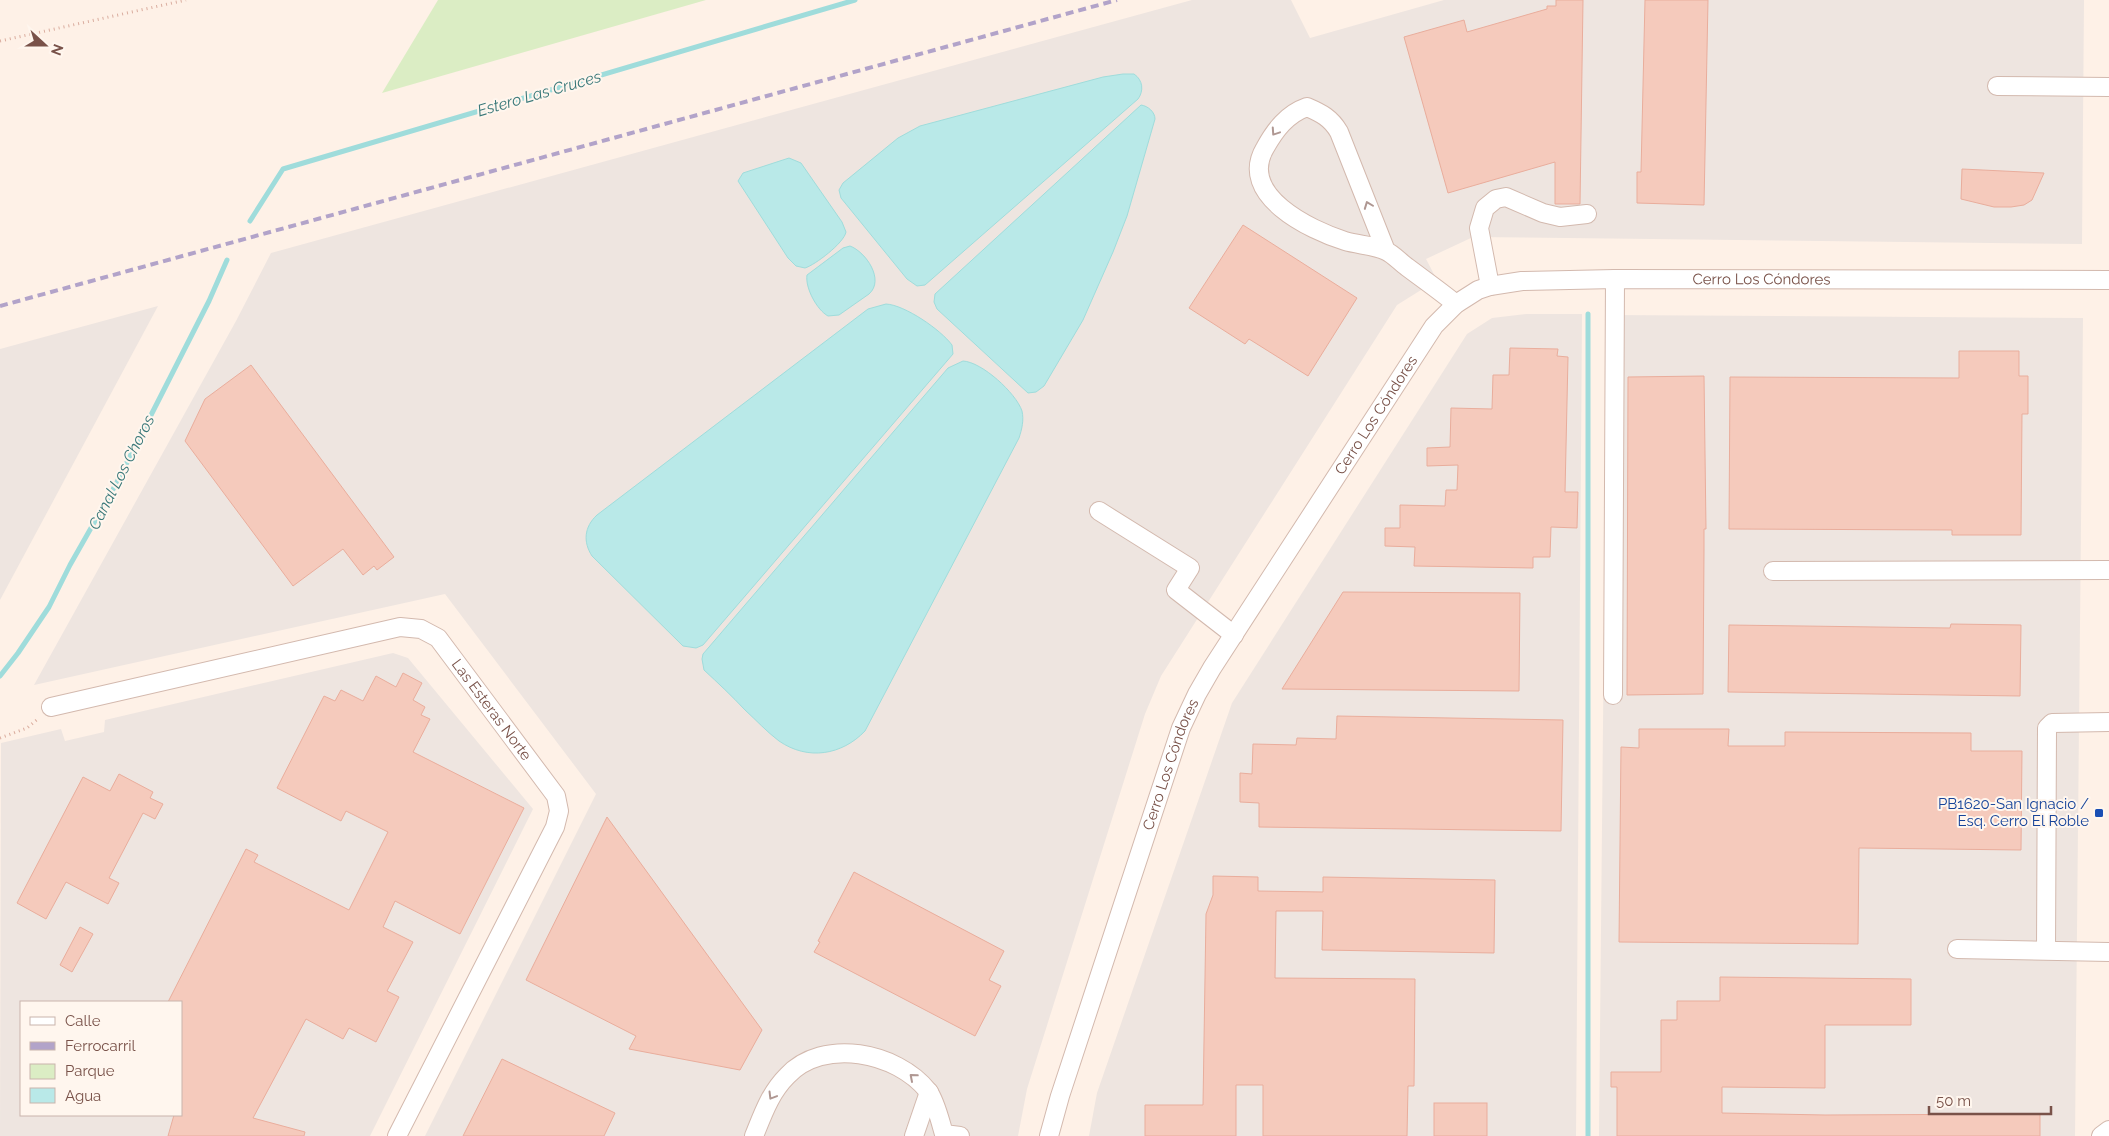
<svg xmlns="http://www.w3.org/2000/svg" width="2109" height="1136" font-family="Raleway,sans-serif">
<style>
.industrial{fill:#eee5e0;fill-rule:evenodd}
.green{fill:#dbedc4}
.water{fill:#b9e9e8;stroke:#9fdcdb}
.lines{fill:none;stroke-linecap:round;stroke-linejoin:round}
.stream{stroke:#9fdcdb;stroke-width:5}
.building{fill:#f5cabc;stroke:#e9ad9c}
.minor-casing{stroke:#d3b9ae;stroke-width:20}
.path{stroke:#daad9f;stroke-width:3;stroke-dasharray:1 4;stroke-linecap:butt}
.minor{stroke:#fff;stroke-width:18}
.rail{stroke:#b2a3c9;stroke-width:4;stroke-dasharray:8 5;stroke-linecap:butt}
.oneway{stroke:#af9792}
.transit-dot{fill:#1a4fb4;stroke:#fff6ee;stroke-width:2}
.labels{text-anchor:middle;stroke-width:4;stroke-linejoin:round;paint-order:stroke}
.street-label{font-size:15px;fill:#795249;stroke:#fff6ee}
.transit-label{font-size:15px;fill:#164399;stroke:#fff6ee;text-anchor:end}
.water-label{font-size:16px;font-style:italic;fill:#387778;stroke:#fff6ee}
</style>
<rect width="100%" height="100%" fill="#fef1e7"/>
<g class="industrial">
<path d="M1192 0H1291L1310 38 1444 0H2084L2082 244 1473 237 1426 259 1437 280 1397 305 1161 676 1145 714 1027 1089 1018 1136H425L596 794 445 594 34 685 236 321 271 253Z"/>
<path d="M158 306 0 600V349Z"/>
<path d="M1526 314H1582L1576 1136H1089L1097 1093 1232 703 1467 334 1492 318Z"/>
<path d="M1607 315 2083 318 2075 1136H1599Z"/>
<path d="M393 653 408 658 533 809 370 1136H0L1 743 61 729 65 741 104 732 105 720ZM21 1002H181V1115H21Z"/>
</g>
<path class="green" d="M438 0H706L382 93Z"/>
<g class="water">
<path d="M1123 74H1134C1143 80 1144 91 1138 99L925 285 917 286 907 279 841 198 839 190 843 183 898 138 920 126 1103 77Z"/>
<path d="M1141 105C1148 106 1155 112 1155 119L1127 216 1113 252 1083 320 1044 386 1036 392 1028 393 937 309 934 302 935 294Z"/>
<path d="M789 158 801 163 842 222 846 232C844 243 815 265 805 268L796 266 788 258 738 181 743 173Z"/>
<path d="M850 246C866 252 885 280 869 294L839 315 828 316C817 310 805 288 807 275L843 248Z"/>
<path d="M886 304C905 305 941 330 952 345L953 354 703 645 696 648 683 646 592 556C583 542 584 527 597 515L868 309Z"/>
<path d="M963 361C982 362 1016 393 1022 411 1024 420 1022 429 1019 438L865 731C842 755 808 761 779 741 767 732 756 720 745 710 732 696 718 683 704 670L702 659 703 654 948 368Z"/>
</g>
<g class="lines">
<g class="stream">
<path d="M250 221 283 169 855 0"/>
<path d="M0 676 18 653 49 607 70 565 116 484 209 301 227 260"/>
<path d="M1588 1136V314"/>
</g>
</g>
<g class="building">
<path d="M1556 0H1583L1580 204H1555V162L1448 193 1404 37 1464 20 1467 32 1547 9V6H1556Z"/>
<path d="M1645 0H1708L1704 205 1637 203V172H1641Z"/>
<path d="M1962 169 2044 173 2032 200 2024 205 2011 207H1994L1961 199Z"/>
<path d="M1243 225 1357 298 1308 376 1249 339 1245 344 1189 308Z"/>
<path d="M1510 348 1558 349 1557 356 1568 357 1565 492H1578L1577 528 1551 527 1550 557H1533V568L1414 566 1415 547 1385 546V528H1400V505L1445 506 1446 490H1457L1458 465 1427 466V448L1450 447 1451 408 1492 409 1493 375H1509Z"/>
<path d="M1959 351H2019V376H2028V414H2022L2021 535H1952V530L1729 529 1730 377 1959 378Z"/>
<path d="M251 365 394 557 377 570 374 566 363 575 343 549 293 586 185 441 205 399Z"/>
<path d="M1704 376 1706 529H1704V549L1703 694 1627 695 1628 377Z"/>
<path d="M1343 592 1520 593 1519 691 1282 689Z"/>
<path d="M1951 624 2021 625 2020 696 1728 692 1729 625 1950 628Z"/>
<path d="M403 673 422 683 413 700 425 707 421 715 430 719 413 752 524 808 460 934 395 901 383 927 413 942 387 991 399 997 376 1042 349 1028 343 1039 306 1019 253 1118 305 1132 304 1136H168L174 1115H181V1002H168L246 849 258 855 254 862 349 910 388 832 346 811 341 821 277 788 324 696 335 701 341 690 363 701 376 676 396 687Z"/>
<path d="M1337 716 1563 720 1561 831 1259 827V803L1240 802V773L1252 774 1253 744 1296 745 1297 738 1336 739Z"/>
<path d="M1639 729H1729L1728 746H1785V732L1971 733V751H2022L2021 850 1859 848 1858 944 1619 942 1621 747 1639 748Z"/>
<path d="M119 774 153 792 150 798 163 804 155 819 143 813 109 878 119 883 108 904 66 882 46 919 17 903 83 777 110 791Z"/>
<path d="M607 817 762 1030 740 1070 629 1049 636 1036 526 980Z"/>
<path d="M854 872 1004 951 989 980 1001 986 975 1036 814 952 820 942 818 941Z"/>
<path d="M1213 876 1258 877V891L1323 892V877L1495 880 1494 953 1322 950 1323 911H1276L1275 978 1415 979 1414 1086H1408L1407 1136H1263V1085H1236V1136H1145V1105H1203L1206 914 1213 895Z"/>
<path d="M80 927 93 934 72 972 60 965Z"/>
<path d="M1720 977 1911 979V1025H1825V1088L1722 1087V1113L1825 1115 2040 1114V1136H1617V1087H1611V1072H1661V1020H1677V1001H1720Z"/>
<path d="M502 1059 615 1113 604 1136H463Z"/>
<rect x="1434" y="1103" width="53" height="33"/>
</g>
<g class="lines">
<g class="minor-casing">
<g id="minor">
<path d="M1997 86 2109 87"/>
<path d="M1386 251 1339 132C1331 118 1321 113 1307 107 1287 114 1275 130 1265 148 1237 195 1310 230 1345 241 1358 245 1374 245 1386 251 1393 254 1400 262 1407 267 1423 279 1440 291 1456 304"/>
<path d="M1490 286 1479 228 1485 208 1496 199 1506 197 1543 213 1560 217 1587 214"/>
<path d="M1099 511 1190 568 1176 590 1234 635"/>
<path d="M1773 571 2109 570"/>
<path d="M1613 695 1615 279"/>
<path id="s1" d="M51 707 400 627 421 629 438 638 556 796 559 811 555 827 397 1136"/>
<path d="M1957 949 2109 952"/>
<path d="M2046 950 2047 728 2052 723 2109 722"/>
<path d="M754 1136C763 1114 770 1093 787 1076 823 1037 897 1052 928 1091 936 1102 940 1121 944 1134L960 1136"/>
<path d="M914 1136 929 1092"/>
<path id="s2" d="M1049 1136 1060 1096 1181 728 1197 694 1212 668 1434 326 1456 304 1478 290 1490 286 1522 281 1615 279 2109 280"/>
<path d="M2101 1136 2109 1130"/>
</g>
</g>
<g class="path">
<path d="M0 41 186 0"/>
<path d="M0 738 27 728 39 718"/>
</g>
<use href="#minor" class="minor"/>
<path class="rail" d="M0 306 1117 0"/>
</g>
<defs><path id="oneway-chevron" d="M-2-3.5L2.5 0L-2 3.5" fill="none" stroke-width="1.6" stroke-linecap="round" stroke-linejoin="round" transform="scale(1.25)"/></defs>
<g class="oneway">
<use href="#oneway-chevron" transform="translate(1275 132) rotate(124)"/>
<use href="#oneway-chevron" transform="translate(1368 205) rotate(-111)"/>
<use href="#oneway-chevron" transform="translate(913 1077) rotate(-139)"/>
<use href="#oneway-chevron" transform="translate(772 1096) rotate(121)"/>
</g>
<rect class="transit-dot" x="2094" y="808" width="10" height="10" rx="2.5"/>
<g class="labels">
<g class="street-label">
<text dy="5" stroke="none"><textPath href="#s2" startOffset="1246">Cerro Los Cóndores</textPath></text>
<text dy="5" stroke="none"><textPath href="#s2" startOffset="798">Cerro Los Cóndores</textPath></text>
<text dy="5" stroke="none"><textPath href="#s1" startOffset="488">Las Esteras Norte</textPath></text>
<text dy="5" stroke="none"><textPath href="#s2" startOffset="391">Cerro Los Cóndores</textPath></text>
</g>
<g class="transit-label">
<text x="2089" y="809">PB1620-San Ignacio /<tspan x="2089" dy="17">Esq. Cerro El Roble</tspan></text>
</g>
<g class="water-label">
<text transform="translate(539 93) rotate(-16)" y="6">Estero Las Cruces</text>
<text transform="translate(121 472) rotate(-63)" y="6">Canal Los Choros</text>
</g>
</g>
<rect x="20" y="1001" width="162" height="115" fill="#fff6ee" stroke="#c9b4ac"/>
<rect x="30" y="1017" width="25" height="8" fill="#ffffff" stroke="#c9b4ac"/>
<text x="65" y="1026" font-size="15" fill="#795249">Calle</text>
<rect x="30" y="1042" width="25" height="8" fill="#b2a3c9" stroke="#c9b4ac"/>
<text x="65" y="1051" font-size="15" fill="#795249">Ferrocarril</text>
<rect x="30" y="1064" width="25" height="15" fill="#dbedc4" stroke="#c9b4ac"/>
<text x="65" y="1076" font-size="15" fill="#795249">Parque</text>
<rect x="30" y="1088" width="25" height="15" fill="#b9e9e8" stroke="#c9b4ac"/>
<text x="65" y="1101" font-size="15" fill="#795249">Agua</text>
<g transform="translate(45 45) rotate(111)" stroke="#fff6ee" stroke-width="4" paint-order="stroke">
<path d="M0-4L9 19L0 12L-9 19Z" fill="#795249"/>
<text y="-8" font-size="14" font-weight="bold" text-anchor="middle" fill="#795249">N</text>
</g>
<path d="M1929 1106v8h122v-8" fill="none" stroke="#795249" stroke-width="2.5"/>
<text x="1936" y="1106" font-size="15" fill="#795249" stroke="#fff6ee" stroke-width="4" paint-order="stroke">50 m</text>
</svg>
